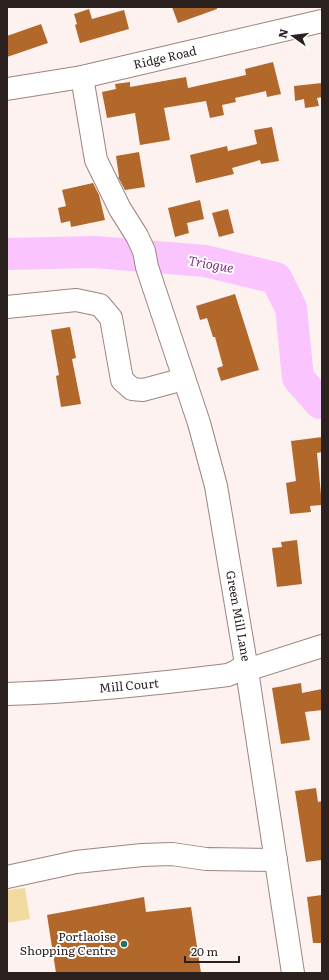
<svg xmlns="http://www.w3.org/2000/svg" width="329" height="980" font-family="Literata,serif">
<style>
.green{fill:#f3daa0}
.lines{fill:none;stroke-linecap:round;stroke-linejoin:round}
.river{stroke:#fac4fe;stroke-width:32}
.building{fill:#b1682a}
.minor-casing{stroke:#9d8481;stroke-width:24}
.minor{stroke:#fff;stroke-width:22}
.poi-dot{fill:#296f63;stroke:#fff;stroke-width:1.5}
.labels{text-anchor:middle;stroke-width:4;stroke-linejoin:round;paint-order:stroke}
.street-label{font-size:12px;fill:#2b211f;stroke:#fff}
.poi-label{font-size:12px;fill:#2b211f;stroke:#fff;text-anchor:end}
.water-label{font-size:13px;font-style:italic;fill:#7d3084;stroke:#fff}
</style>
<rect width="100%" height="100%" fill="#fdf2f0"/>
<path class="green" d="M25 888 30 919 7 923V890Z"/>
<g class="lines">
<path class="river" d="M7 254 95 252 205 261 276 278 291 308 298 378 320 403H322"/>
</g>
<g class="building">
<path d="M172 7H217V9L178 23Z"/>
<path d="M89 9 92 19 124 10 129 29 80 43 75 25 77 24 74 14Z"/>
<path d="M41 24 48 43 7 57V36Z"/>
<path d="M273 62 281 94 267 97 266 91 235 98 236 102 222 105 224 115 210 118 206 101 164 108 170 140 140 145 135 113 107 118 102 92 116 89 115 84 130 82V87L186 77 188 88 246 75 245 69Z"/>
<path d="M322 83V97L317 98 319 106 305 108 304 99 295 101 294 86Z"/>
<path d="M272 127 279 161 261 164 260 160 232 168 234 174 196 183 190 155 227 146 228 151 257 144 254 130Z"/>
<path d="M139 152 145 187 125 190 118 177H119L116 156Z"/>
<path d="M93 183 99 195 105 220 71 227 70 221 61 223 58 208 66 206 62 190Z"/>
<path d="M200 200 204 219 187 223 189 233 175 237 168 208Z"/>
<path d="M228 209 234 233 219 237 212 213Z"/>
<path d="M235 294 259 370 221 381 217 368 223 366 215 337H213L207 318 200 320 196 306Z"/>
<path d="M70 327 76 358 72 359 81 404 61 407 56 376 59 375 51 330Z"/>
<path d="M322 437V452L317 453 322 505 310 506 311 512 290 514 286 483 296 481 291 441Z"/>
<path d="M297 540 302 584 277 587 272 548 282 547 281 542Z"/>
<path d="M301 683 302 693 322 689V710L305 712 310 740 281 744 272 688Z"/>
<path d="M316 788 318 802 322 801V860L306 862 295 791Z"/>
<path d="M322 895V943H313L307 897Z"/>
<path d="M144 897 146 912 191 907 201 973H56L47 915Z"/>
</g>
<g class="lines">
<g class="minor-casing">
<g id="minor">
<path d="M82 77 96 160 120 209 137 236 144 251 147 267 199 423 216 486 246 664 293 973"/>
<path d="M7 89 82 77 322 21"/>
<path d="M7 307 76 300 100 305 111 318 122 380 132 389 143 390 184 379"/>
<path d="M247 670 322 646"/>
<path d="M7 694C81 692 155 684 228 675L237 671 246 664"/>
<path d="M7 877 76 862 142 855 172 854 206 859 276 860"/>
</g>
</g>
<use href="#minor" class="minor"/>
</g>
<circle class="poi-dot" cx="124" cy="944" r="4"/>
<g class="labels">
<g class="street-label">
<text transform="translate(165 58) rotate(-13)" y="4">Ridge Road</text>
<text transform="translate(238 616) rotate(80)" y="4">Green Mill Lane</text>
<text transform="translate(129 686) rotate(-5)" y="4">Mill Court</text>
</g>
<g class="poi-label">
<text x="116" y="941">Portlaoise<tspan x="116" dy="14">Shopping Centre</tspan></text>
</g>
<g class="water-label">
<text transform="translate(211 264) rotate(10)" y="5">Triogue</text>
</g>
</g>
<rect width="329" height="980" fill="none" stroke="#2b211f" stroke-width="16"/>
<g transform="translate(293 36) rotate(284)" stroke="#ffffff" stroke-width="3" paint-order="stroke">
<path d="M0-3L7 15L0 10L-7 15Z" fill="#2b211f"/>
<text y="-6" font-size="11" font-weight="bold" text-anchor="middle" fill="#2b211f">N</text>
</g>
<path d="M185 956v6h54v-6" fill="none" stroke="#2b211f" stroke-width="2"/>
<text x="191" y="956" font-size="12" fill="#2b211f" stroke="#ffffff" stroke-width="3" paint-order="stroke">20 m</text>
</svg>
